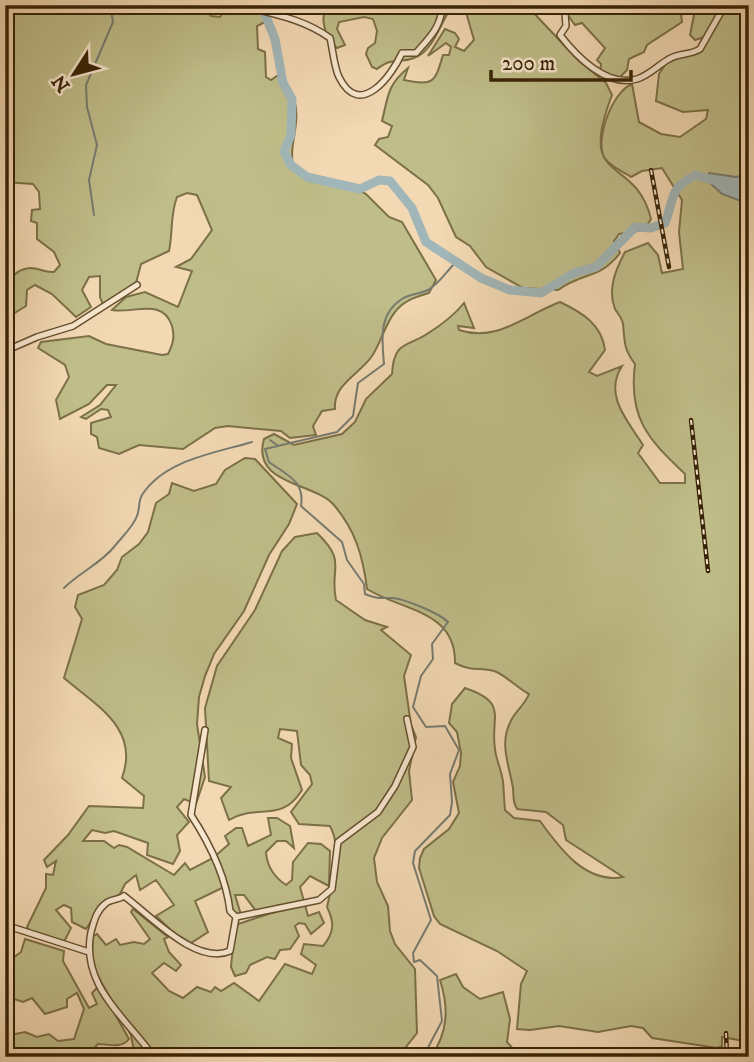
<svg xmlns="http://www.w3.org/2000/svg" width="754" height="1062" font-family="'IM FELL DW Pica',serif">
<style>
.green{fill:#bfbd89;stroke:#7c7047;stroke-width:2}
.water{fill:#a1b6b8;stroke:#777b70;stroke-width:2}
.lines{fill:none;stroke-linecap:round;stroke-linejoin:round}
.stream{stroke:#777b70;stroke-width:2}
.river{stroke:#a1b6b8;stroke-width:9}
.minor-casing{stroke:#665030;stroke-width:8}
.minor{stroke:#f7e6ce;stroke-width:5}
.rail-casing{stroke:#382305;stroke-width:4.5}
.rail{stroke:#f7e6ce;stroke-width:2;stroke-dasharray:5;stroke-linecap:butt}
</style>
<rect width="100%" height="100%" fill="#f2d8b3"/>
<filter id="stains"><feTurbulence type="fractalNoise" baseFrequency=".00286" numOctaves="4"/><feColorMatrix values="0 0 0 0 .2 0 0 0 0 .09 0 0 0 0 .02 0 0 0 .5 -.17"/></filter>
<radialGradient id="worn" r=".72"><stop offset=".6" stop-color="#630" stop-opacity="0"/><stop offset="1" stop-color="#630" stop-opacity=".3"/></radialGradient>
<g class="green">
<path d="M5 5H201L211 16 220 17 228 5 266 13 265 22 257 26 258 49 265 52 266 77 271 80 281 73C284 82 291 90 294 99 302 124 287 145 294 171L312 182 346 183 366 194 389 217 402 222 436 280 429 293C416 297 404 300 395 312 385 324 381 343 372 356 360 374 333 384 335 409L322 411 313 426 316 435 290 438 281 431 228 426 215 428 183 449 139 445 119 454 99 448 97 437 91 434V423L111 417 108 410 101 409 86 419 81 417 100 405 116 385H107L89 404 60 419 56 400 69 377 65 365 38 348 41 342 89 336 106 344 162 355 168 354C173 344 175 337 172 326 163 297 133 314 112 310L126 297 145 292 178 307 192 271 176 267 191 259 212 230 197 195 187 193 177 197C170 215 173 232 169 251L141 264 135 287 104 307 100 297V276L89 277 82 290 91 307 76 317 52 294 35 285 27 290 26 306 5 319C5 299 3 270 31 268 39 268 45 273 54 272L60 265 54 252 37 239V223L31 221 32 210 40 209 39 192 33 184 5 182Z"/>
<path d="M328 5H447L448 13C439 27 432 52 414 58 399 64 394 56 377 69L372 67 366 54 368 48 375 43 377 31 373 19 364 17 339 22 337 29 345 45 337 48C326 38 318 19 328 5Z"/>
<path d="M464 5H509L530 9 578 60 606 83 612 95C576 188 635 153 651 219L644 230 619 234 614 241 620 253C599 280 585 271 558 290L523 288 486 267 470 246 456 237 438 198 428 185 375 145 379 139 388 137 392 126 382 121C388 97 387 85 408 68L404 80C435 87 435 81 443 55H449L451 47 446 43 428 56 445 29 455 33 459 39 455 47 464 51 474 40Z"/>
<path d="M533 5H680L682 22 647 45 644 52 629 59 627 70 618 79 600 73 601 64 597 60 605 48 582 23 575 25 567 14 556 7 541 10Z"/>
<path d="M696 5H749V1042L722 1037V1046L717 1048 652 1038 643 1028 631 1026 598 1032 559 1026 530 1030 517 1029 521 984 527 971 497 951 440 924 434 916 419 868 420 858 424 849 449 829 459 813 453 782 460 766 461 753 457 732 449 723 452 704 465 688C509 703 490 716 495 749 496 760 502 771 503 782 504 791 504 801 505 810L514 818 540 821C560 849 586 884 623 877L566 840 563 825 546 812 517 809C511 799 515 793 512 783 507 758 499 740 513 717 519 708 525 704 529 694 517 688 506 675 494 671 479 667 472 672 455 663 456 610 402 611 367 589 363 556 355 529 333 504 312 482 251 484 264 439L274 434 294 445 342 434 355 422 366 399 392 374C394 339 408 348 430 332 441 325 456 313 464 303L474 328 458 326 459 330C497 343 525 315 560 302 581 312 602 324 605 350L589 372 597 376 622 366C603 395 628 421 643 445L638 453 660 483H685V474C648 439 628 418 635 364 623 348 625 342 623 324 622 318 618 314 615 309 607 289 616 269 625 252L648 243 658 255 662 273 683 269 679 232 682 200 662 168 642 171 631 177C622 171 609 166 604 157 595 139 612 92 632 84L639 122 661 134 680 137 706 119 708 110 683 112 656 101 659 74 670 57 691 54 705 45 704 37 695 40 690 35Z"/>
<path d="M245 458 255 459 297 504 289 524 269 555 244 611 214 654 205 676 199 697 197 724 205 777 196 804 184 799 177 807 189 822 177 835 180 851 173 864 147 855 148 843 114 831 105 833 92 830 83 841H104L114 848 119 845 127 847 174 875 185 863 190 870 213 858 229 844 225 836 236 828H242L248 846 271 835 268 818H277L290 826 294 848 286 841H277L266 852C267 867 274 877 286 885L292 880 293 862 308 843 321 844 330 851 329 886 310 876 300 887 308 916 319 912 324 923 311 934 305 924 299 923 295 926 299 936 290 949 280 950 275 959 267 957 250 965 246 973 235 976 231 967 235 925 281 910 280 905 256 911 244 895H235L242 918 235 920 224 887 195 901 208 932 191 943 174 933 156 916 174 905 156 880 140 890 136 875 125 884 120 894 102 905 86 929 72 922 71 908 64 905 56 910 71 928 64 942 32 935 27 927 46 888V874L53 875 56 861 47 867 44 860 68 835 89 806 143 808 144 796 122 778C140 729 97 706 64 678L82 619 75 607 78 595 104 585 117 570 122 557 139 544 148 532 156 503 169 494 172 483 194 491 216 484 225 470Z"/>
<path d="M317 533C348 563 329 567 336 600L365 620 387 627 381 630 411 655 404 676 411 725 416 737 409 771 412 800 382 838 374 858 377 882 388 906 390 931 395 944 415 969 417 1033 398 1057H135L131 1035 91 964 93 936 97 934 106 945 116 939 120 945 134 942 144 944 150 939 131 912 133 909 168 937 164 939 169 952 181 965 176 971 164 963 152 973 169 991 183 998 197 987 211 992 215 987 221 991 234 983 259 1001 285 964 312 974 316 965 301 954 304 944 323 946C334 933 335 923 327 907 332 884 343 849 330 826L299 824 291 812 312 784 310 775 301 765 297 731 280 729 278 738 292 744 291 758 302 790C281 824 258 803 229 820L221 798 231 787 209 781 205 708 217 666 255 610 282 551 295 537Z"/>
<path d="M25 939 64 951 63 961 89 1008 97 1004 92 993 99 986 129 1039C121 1049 109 1044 98 1044L85 1057H5V1036L25 1032 37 1037 49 1034 58 1041 74 1039 84 1009 77 993 67 999V1007L45 1014 32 998 23 1002 14 999 6 983 9 961 21 952Z"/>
<path d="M456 974 463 987 480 999 503 992 510 1019 507 1042 514 1050 539 1057H431C448 1032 449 1008 440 980Z"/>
</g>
<path class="water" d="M709 173 736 177 749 174V204L722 194 709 182Z"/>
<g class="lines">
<g class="stream">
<path d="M94 215 89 180 97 145 87 107 86 85 113 22 110 5"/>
<path d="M270 440 277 445"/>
<path d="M64 588C80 572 100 564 114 547 121 538 133 527 137 516 140 509 138 502 142 495 164 460 215 453 252 442"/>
<path d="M423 1057 442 1021 437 976 420 960 414 962 413 953 431 920 413 863 415 851 450 815 452 802 450 774 459 750 445 726 426 727 413 707 421 676 433 659 432 644 448 622C439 613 405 599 392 598 381 598 376 599 365 594L364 584 347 560 342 542 301 506C305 481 287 475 269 462L265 449 337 432 353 416 358 383 384 364C382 340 378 314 402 299 409 294 420 294 428 290 439 284 446 272 455 263"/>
</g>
<path class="river" d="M253 5 262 7 275 39 283 83 292 99 291 135 284 151 291 165 307 177 360 189 379 180 390 181 412 208 426 242 481 278 510 290 541 293 574 273 596 267 635 227 651 228 665 223C675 198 668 189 696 175L712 180"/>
<g class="minor-casing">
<g id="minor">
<path d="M239 5C272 14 302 18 330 38 333 50 334 67 339 77 360 120 392 75 402 53H416C428 39 442 27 442 5"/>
<path d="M559 5 565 13 566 26 560 35C576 56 607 88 637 79 650 75 658 65 669 59 679 53 691 55 700 49L725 5"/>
<path d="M5 351 37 337 73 326 137 285"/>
<path d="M124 896C150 915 196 966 230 951L236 917 230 911C226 877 210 844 191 815L205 730"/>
<path d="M124 896C119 900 110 899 105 904 96 911 94 922 91 932 80 985 126 1018 154 1057"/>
<path d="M236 917 319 900 332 889 338 842 378 812 395 786 413 747 407 719"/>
<path d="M5 925 89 952"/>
</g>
</g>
<use href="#minor" class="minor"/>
<g class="rail-casing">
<g id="rail">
<path d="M651 170 669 267"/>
<path d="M691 420 708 571"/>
<path d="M726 1033 727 1057"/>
</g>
</g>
<use href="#rail" class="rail"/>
</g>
<rect width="754" height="1062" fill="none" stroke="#f2d8b3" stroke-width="28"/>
<rect x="7" y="7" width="740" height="1048" fill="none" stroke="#382305" stroke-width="3.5"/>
<rect x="14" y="14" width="726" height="1034" fill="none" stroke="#382305" stroke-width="2"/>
<g transform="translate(74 74) rotate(234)" stroke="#f7e6ce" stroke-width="5" paint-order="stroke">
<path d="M0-5L12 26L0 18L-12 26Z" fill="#382305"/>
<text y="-10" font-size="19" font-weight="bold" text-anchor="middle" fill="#382305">N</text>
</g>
<path d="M491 70v10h140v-10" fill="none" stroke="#382305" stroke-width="3.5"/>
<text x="502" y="70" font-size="21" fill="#382305" stroke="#f7e6ce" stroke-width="5" paint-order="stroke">200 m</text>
<rect width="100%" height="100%" filter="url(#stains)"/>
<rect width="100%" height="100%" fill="url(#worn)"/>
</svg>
